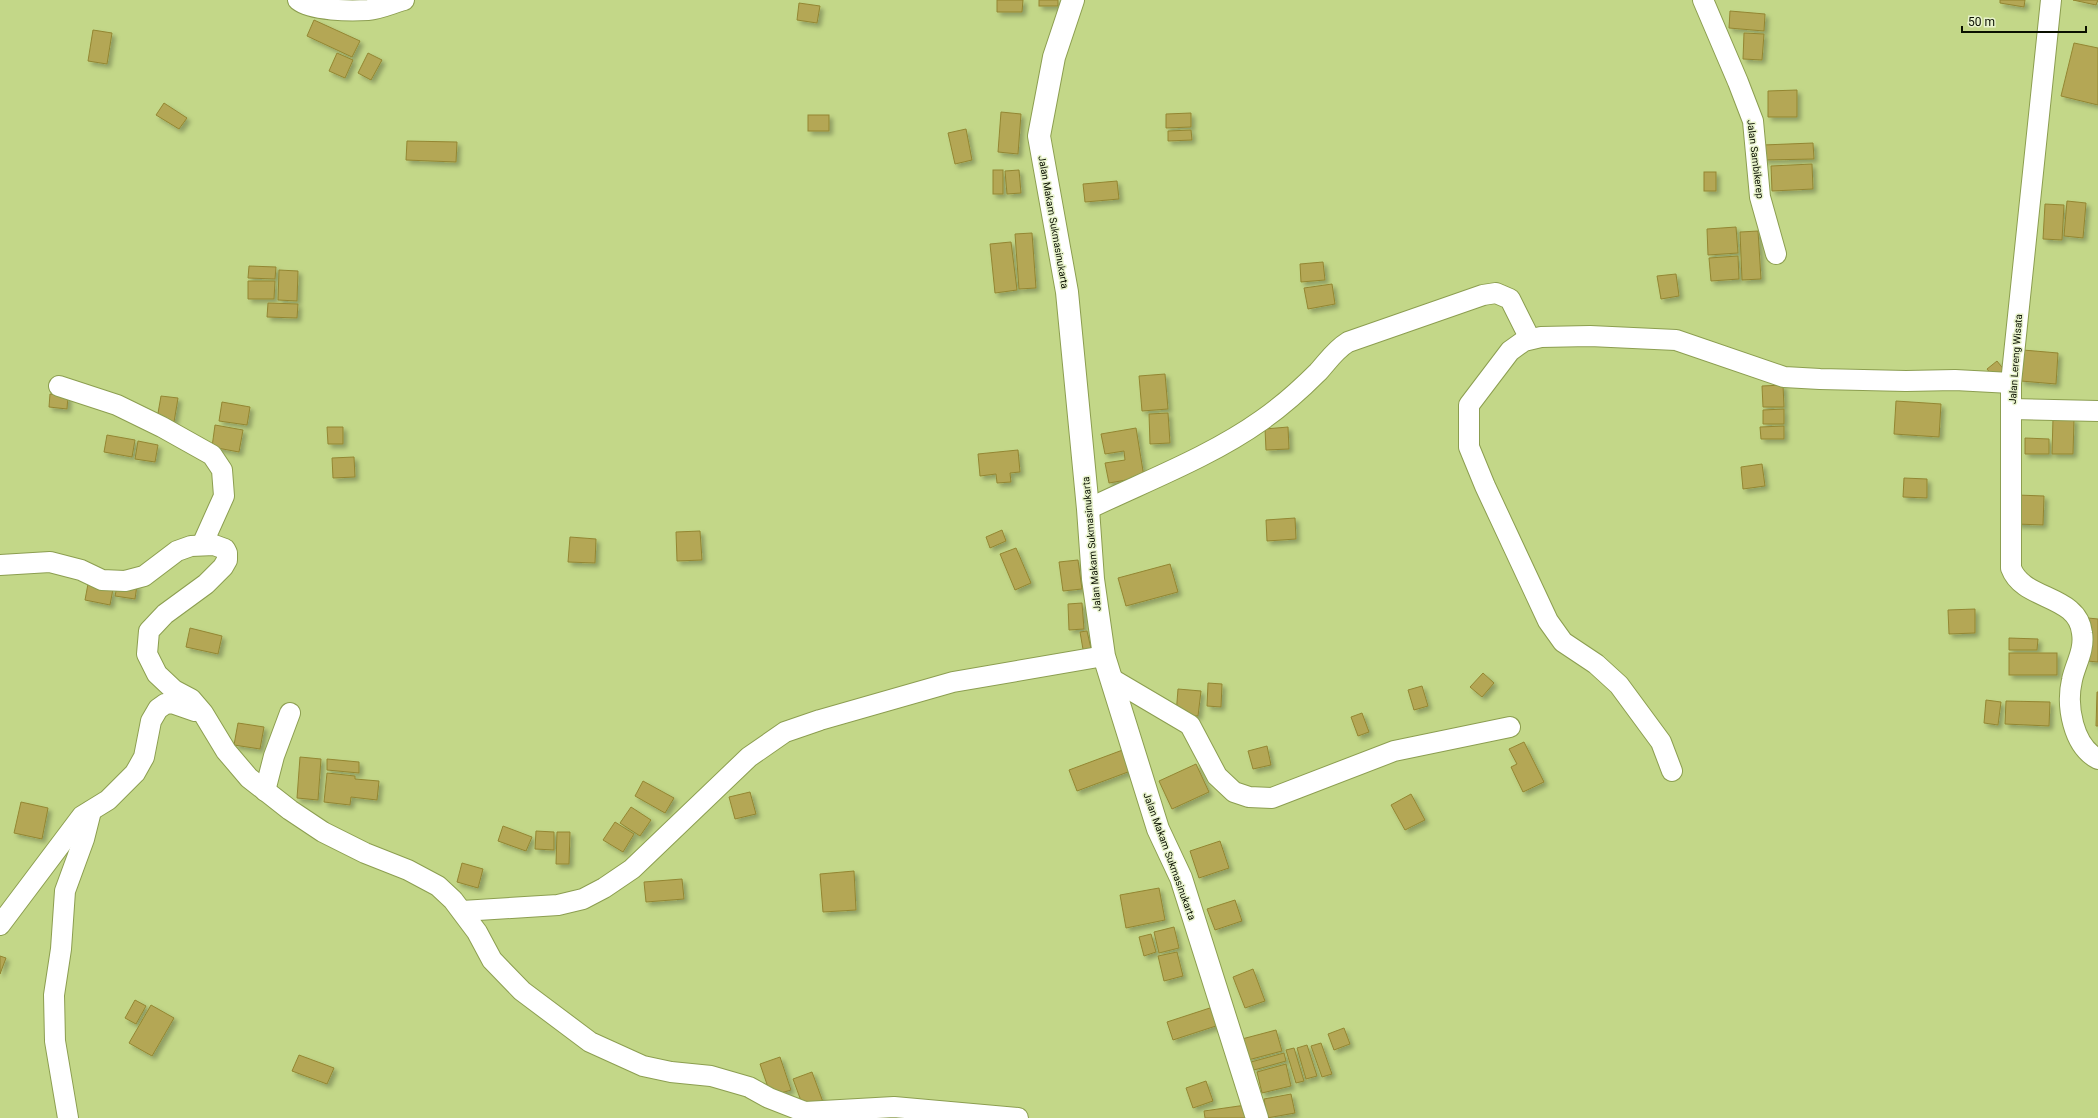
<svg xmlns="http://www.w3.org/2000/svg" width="2098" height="1118" font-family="Roboto,sans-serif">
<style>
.building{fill:#b4a754;stroke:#938632;filter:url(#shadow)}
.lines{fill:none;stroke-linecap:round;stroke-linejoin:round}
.minor-casing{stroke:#8c9e50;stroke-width:22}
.tertiary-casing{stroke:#8c9e50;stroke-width:24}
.minor{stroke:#fff;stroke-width:20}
.tertiary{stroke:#fff;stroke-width:22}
.labels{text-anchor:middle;stroke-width:3;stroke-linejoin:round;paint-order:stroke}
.street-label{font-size:10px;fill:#0a1000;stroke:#e8f3cc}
</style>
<defs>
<filter id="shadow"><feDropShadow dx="3.5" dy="3.5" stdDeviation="2" flood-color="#0004"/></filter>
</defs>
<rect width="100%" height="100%" fill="#c3d788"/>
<g class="building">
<path d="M997 0H1023L1022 12H997Z"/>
<rect x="1039" y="0" width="19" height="6"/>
<path d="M2000 0H2025L2024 7 2000 3Z"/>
<path d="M2073 0H2098L2096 5Z"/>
<path d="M799 3 820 6 817 23 797 20Z"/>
<path d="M1730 11 1765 14 1764 31 1729 28Z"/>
<path d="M314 20 360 41 352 57 307 36Z"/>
<path d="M93 30 112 33 107 64 88 61Z"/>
<path d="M1744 33 1764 34 1762 60 1743 59Z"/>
<path d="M2074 43 2098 48V105L2061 96Z"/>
<path d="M337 53 353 60 345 78 329 71Z"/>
<path d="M368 53 382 60 371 80 358 73Z"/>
<path d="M1797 90V117H1768V91Z"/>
<path d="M164 103 187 118 179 129 156 115Z"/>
<path d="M1001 112 1021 114 1018 154 998 152Z"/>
<path d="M1191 113V127L1166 128V114Z"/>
<rect x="808" y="115" width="21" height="16"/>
<path d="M966 129 972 160 955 164 948 133Z"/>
<path d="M1191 130 1192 140 1168 141V131Z"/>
<path d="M407 141 457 142 456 162 406 160Z"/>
<path d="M1813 143 1814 159 1764 160 1763 145Z"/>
<path d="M1812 164 1813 189 1772 191 1771 166Z"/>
<rect x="993" y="170" width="10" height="24"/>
<path d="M1019 170 1021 193 1007 194 1005 171Z"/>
<rect x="1704" y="172" width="12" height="19"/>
<path d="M1117 181 1119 199 1085 202 1083 184Z"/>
<path d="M2067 201 2086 203 2083 238 2064 236Z"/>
<path d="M2045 204 2064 205 2062 240 2043 239Z"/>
<path d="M1736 227 1738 253 1708 255 1707 229Z"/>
<path d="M1758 231 1761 279 1742 280 1740 232Z"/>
<path d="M1032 233 1036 288 1019 289 1015 234Z"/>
<path d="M1011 242 1017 290 995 293 990 244Z"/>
<path d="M1738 256 1739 279 1711 281 1709 258Z"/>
<path d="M1323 262 1325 280 1301 282 1300 264Z"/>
<path d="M249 266 276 267 275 279 248 278Z"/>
<path d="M279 270 298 271 297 301 278 300Z"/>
<path d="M1676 274 1679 296 1661 299 1657 276Z"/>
<path d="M248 281H275L274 299H248Z"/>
<path d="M1332 284 1335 304 1308 309 1304 288Z"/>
<path d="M268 303 298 304 297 318 267 317Z"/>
<path d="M2023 350 2058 353 2056 384 2021 381Z"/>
<path d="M1997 361 2005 371 1994 378 1987 369Z"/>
<path d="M1165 374 1168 409 1142 411 1139 376Z"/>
<path d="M1783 385 1784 407H1763L1762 386Z"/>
<path d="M50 394 68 396 67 409 49 407Z"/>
<path d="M161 396 178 398 174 422 157 419Z"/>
<path d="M1896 401 1941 404 1939 437 1894 434Z"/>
<path d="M222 402 250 407 247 425 219 421Z"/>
<path d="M1784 409V424H1763V410Z"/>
<path d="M1168 413 1170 443 1150 444 1149 414Z"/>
<path d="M2053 418 2074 419 2073 454H2052Z"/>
<path d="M215 425 243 430 239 452 212 447Z"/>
<path d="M1784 426V439H1761L1760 427Z"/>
<path d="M327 427H343V444H328Z"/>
<path d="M1288 427 1289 449 1266 450 1265 429Z"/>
<path d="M1136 428 1144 477 1109 483 1105 463 1125 460 1124 451 1105 454 1101 434Z"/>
<path d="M107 435 135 440 132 457 104 452Z"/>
<path d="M2025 438 2049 439V454H2025Z"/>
<path d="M138 441 158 445 155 462 135 459Z"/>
<path d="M1018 450 1020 472 1010 473 1011 482 997 483 996 474 980 476 978 454Z"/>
<path d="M354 457 355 477 333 478 332 458Z"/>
<path d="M1762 464 1765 486 1743 489 1741 467Z"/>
<path d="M1904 478 1927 479V498L1903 497Z"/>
<path d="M2017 495 2044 496 2043 525 2016 524Z"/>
<path d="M1295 518 1296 539 1267 541 1266 520Z"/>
<path d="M1002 530 1006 541 990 548 986 537Z"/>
<path d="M700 531 702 560 677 561 676 532Z"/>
<path d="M570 537 596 539 595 563 568 562Z"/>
<path d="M1016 548 1031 583 1015 590 1000 554Z"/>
<path d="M1078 560 1082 589 1063 591 1059 562Z"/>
<path d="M1170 564 1178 592 1126 606 1118 578Z"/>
<path d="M118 582 137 585 135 599 115 596Z"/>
<path d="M88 584 113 589 110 605 85 600Z"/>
<path d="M1082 603 1084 629 1069 630 1068 604Z"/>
<path d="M1975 609V633L1949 634 1948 610Z"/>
<path d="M2088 618 2098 619V662L2087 661Z"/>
<path d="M190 628 222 636 218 654 186 647Z"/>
<path d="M1087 631 1092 653 1084 655 1080 632Z"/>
<path d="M2009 638 2038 639 2037 650H2009Z"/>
<rect x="2009" y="653" width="48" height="22"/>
<path d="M1483 673 1494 683 1482 697 1470 687Z"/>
<path d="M1208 683 1222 684 1221 707 1207 706Z"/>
<path d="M1422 686 1428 706 1414 710 1408 690Z"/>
<path d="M1178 689 1201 691 1198 716 1176 715Z"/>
<path d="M2097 692H2098V726H2096Z"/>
<path d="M1986 700 2001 702 1998 725 1984 723Z"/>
<path d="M2006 701 2050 702 2049 726 2005 724Z"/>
<path d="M1362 713 1369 732 1358 736 1351 717Z"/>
<path d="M238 723 264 727 260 749 234 745Z"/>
<path d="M1524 742 1544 782 1523 792 1511 767 1517 764 1509 749Z"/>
<path d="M1267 746 1271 765 1253 769 1248 751Z"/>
<path d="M1128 748 1136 769 1077 791 1069 770Z"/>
<path d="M300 757 321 759 318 800 297 798Z"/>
<path d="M327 759 359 762V773L327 770Z"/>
<path d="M1196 764 1209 792 1172 809 1159 781Z"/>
<path d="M327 773 355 776V779L379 781 377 800 351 797 350 805 324 802Z"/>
<path d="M643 781 674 798 665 813 635 796Z"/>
<path d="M750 792 756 814 735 819 729 797Z"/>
<path d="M1411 794 1425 820 1405 830 1391 805Z"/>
<path d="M21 802 48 808 42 839 14 833Z"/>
<path d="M631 807 651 820 640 836 620 823Z"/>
<path d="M615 822 634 834 623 852 603 840Z"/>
<path d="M503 826 532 837 526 851 498 841Z"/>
<path d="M536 831 554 832V850L535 849Z"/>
<path d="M557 832H570L569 864H556Z"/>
<path d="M1220 841 1229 868 1199 878 1190 851Z"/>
<path d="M462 863 483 869 478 888 457 882Z"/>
<path d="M854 871 856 910 823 912 820 874Z"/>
<path d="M682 879 684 899 646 902 644 882Z"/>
<path d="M1159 888 1165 920 1126 928 1120 895Z"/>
<path d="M1235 900 1242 921 1215 930 1207 909Z"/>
<path d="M1174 927 1179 948 1159 953 1154 932Z"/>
<path d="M1151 934 1156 952 1144 956 1139 937Z"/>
<path d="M1177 952 1183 976 1164 981 1158 956Z"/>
<path d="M0 956 6 958 0 974Z"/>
<path d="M1253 969 1265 1001 1245 1008 1233 977Z"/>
<path d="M135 1000 146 1006 136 1024 125 1018Z"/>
<path d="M151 1005 174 1018 152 1056 129 1043Z"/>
<path d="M1216 1006 1222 1024 1173 1040 1167 1022Z"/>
<path d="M1344 1028 1350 1044 1334 1050 1328 1034Z"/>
<path d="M1276 1030 1282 1051 1248 1060 1242 1039Z"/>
<path d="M1321 1043 1332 1074 1322 1077 1311 1046Z"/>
<path d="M1307 1045 1317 1076 1306 1079 1297 1048Z"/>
<path d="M1294 1048 1304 1081 1296 1083 1286 1050Z"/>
<path d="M1284 1053 1286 1061 1254 1070 1251 1062Z"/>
<path d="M299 1055 334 1068 327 1084 292 1071Z"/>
<path d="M780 1057 791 1090 771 1096 760 1064Z"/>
<path d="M1286 1064 1291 1086 1262 1093 1257 1072Z"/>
<path d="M812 1072 823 1102 804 1109 793 1079Z"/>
<path d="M1206 1081 1213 1101 1193 1108 1186 1088Z"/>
<path d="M1291 1094 1295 1113 1267 1118 1264 1099Z"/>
<path d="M1246 1105 1249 1118H1205L1204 1111Z"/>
</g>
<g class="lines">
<g class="minor-casing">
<g id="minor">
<path d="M298 0C312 11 350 11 368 10 380 9 393 3 404 0"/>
<path d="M1703 0 1738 82 1753 121 1760 197 1776 254"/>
<path d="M2051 0 2011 383V568C2023 601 2078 594 2082 633 2085 650 2075 665 2072 680 2066 706 2073 746 2098 759"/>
<path d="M59 386 117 405 162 427 212 455 222 470 224 496 202 545"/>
<path d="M2011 409 2098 411"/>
<path d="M1088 509C1146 481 1210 457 1262 420 1282 406 1301 389 1318 372 1328 361 1335 350 1348 342L1483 295 1496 293 1510 299 1530 339"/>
<path d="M0 565 50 562 81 570 102 580 125 581 144 576 177 551 191 546 214 545 225 549 227 553V560L223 567 206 584 165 614 149 631 147 654 157 674 174 690 191 699 203 713 226 751 249 778 290 810 323 832 365 853 408 870 438 886 453 900 477 932 492 960 522 991 590 1042 643 1066 671 1072 711 1076 749 1087 769 1098 805 1112 894 1107 1018 1118"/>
<path d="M1112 679 1190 725 1217 776 1234 792 1249 797 1272 798 1394 751 1510 727"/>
<path d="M1672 771 1661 742 1619 685 1596 664 1563 642 1548 621 1485 486 1469 447V405L1510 351 1524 341 1541 337 1590 336 1676 340 1784 377 1820 379 1906 381 1955 380 2011 383"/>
<path d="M265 791 274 756 290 713"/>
<path d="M462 911 558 905 583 899 604 888 632 869 749 757 785 732 820 720 953 682 1104 656"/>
<path d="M0 925 82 816 108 800 135 773 144 757 151 721 158 709 165 704 172 703 195 711"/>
<path d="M68 1118 55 1041 54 995 61 949 65 891 84 839 91 811"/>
</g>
</g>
<g class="tertiary-casing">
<path id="tertiary" d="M1073 0 1054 57 1039 136 1067 292 1088 509 1093 579 1104 656 1158 829 1181 878 1257 1118"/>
</g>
<use href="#minor" class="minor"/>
<use href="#tertiary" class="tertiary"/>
</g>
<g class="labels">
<g class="street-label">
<text transform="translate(1756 159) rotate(83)" y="4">Jalan Sambikerep</text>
<text transform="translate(1054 222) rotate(80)" y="4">Jalan Makam Sukmasinukarta</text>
<text transform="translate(2015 359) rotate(-86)" y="4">Jalan Lereng Wisata</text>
<text transform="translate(1091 544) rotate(-95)" y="4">Jalan Makam Sukmasinukarta</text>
<text transform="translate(1170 856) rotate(70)" y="4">Jalan Makam Sukmasinukarta</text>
</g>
</g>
<path d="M1962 26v6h124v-6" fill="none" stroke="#0a1000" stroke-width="2"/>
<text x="1968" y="26" font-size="12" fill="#0a1000" stroke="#e8f3cc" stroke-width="3" paint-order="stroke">50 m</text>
</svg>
